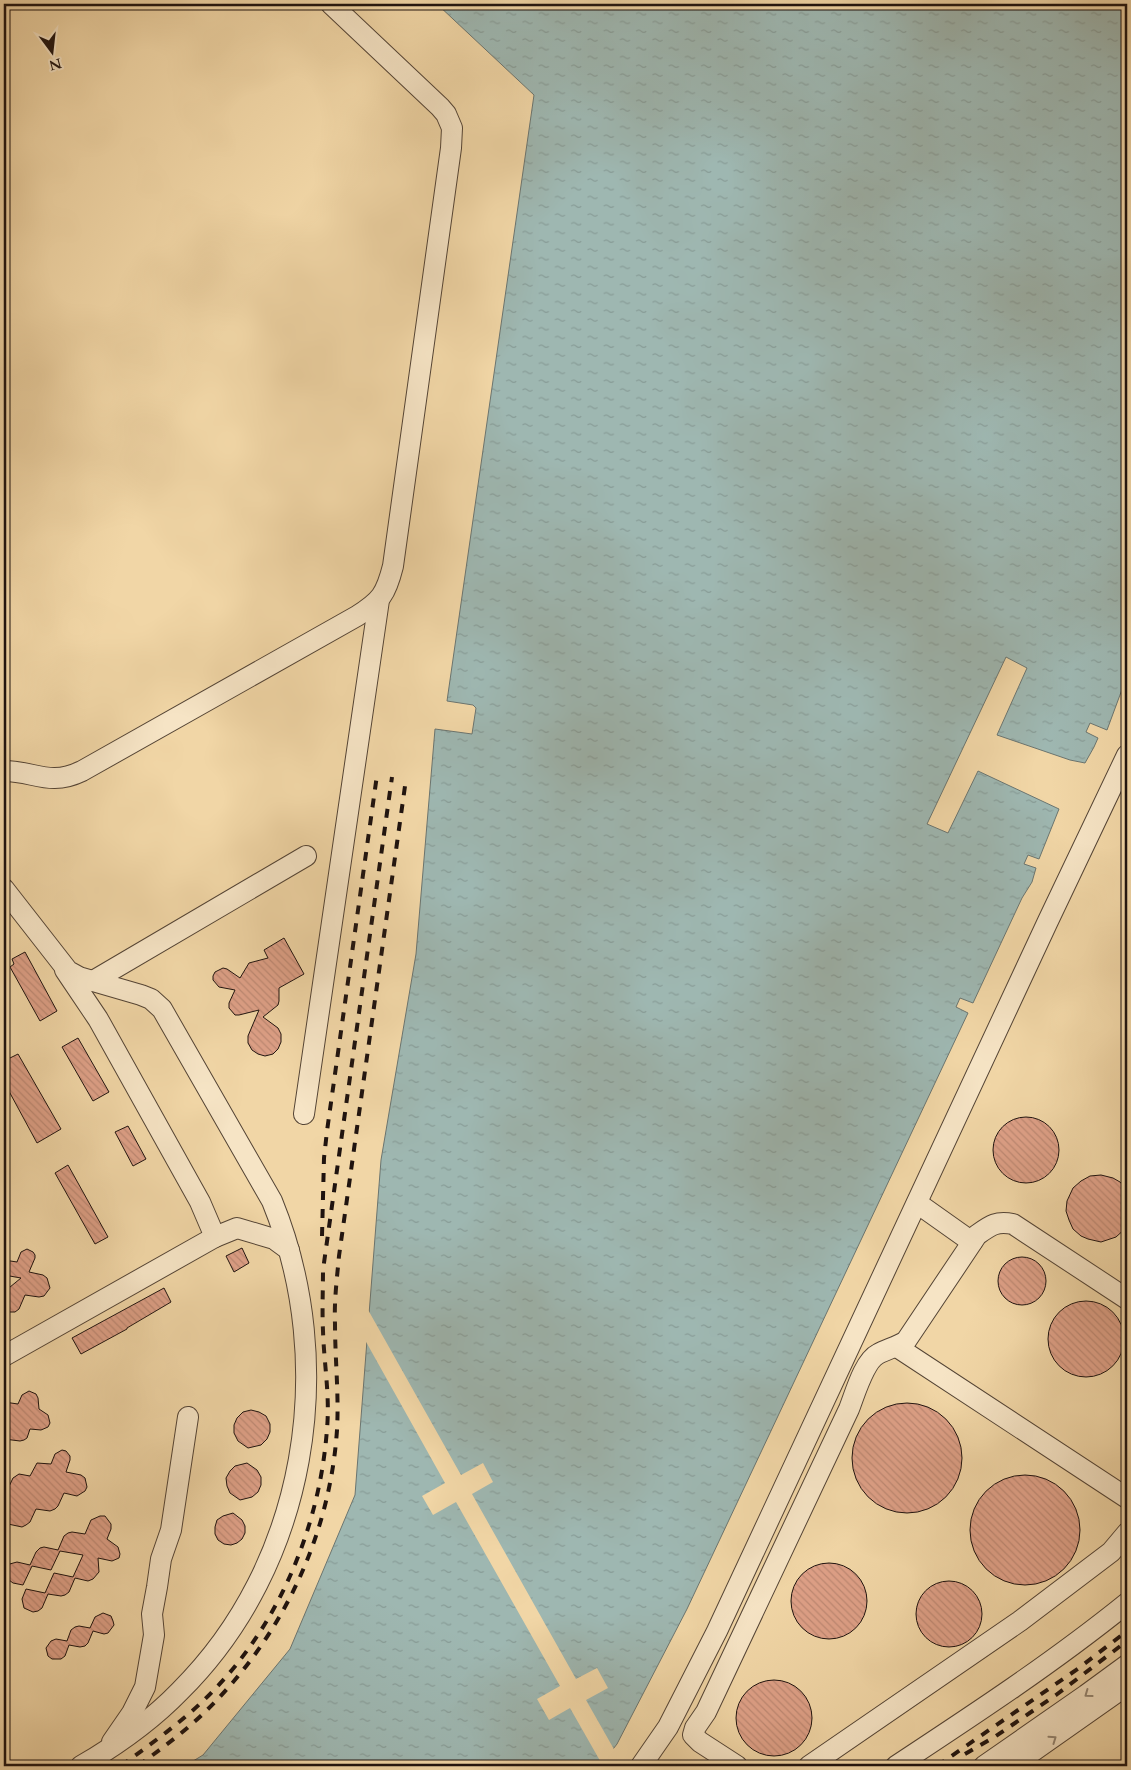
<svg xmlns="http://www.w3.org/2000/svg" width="1131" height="1770" font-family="Cardo,serif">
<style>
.water{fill:url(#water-ripples);stroke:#6b7570}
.pier{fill:#f1d6a6}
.building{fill:url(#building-back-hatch);stroke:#1f130f}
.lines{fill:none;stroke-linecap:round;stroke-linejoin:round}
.minor-casing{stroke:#544435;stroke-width:22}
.minor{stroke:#f6e4c5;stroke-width:20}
.rail{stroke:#1f130f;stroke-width:4;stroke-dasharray:9 9;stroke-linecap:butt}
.oneway{stroke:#958673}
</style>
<defs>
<pattern id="water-ripples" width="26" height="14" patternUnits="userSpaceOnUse" patternTransform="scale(1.25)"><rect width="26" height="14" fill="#9eb7b1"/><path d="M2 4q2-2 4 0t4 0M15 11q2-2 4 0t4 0" fill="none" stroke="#889c97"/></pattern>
<pattern id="building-back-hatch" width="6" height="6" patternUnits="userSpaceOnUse" patternTransform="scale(1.25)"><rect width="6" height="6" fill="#dea087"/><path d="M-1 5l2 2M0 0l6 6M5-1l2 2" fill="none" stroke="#be8973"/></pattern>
</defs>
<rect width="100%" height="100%" fill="#f1d6a6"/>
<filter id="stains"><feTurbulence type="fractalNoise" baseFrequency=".004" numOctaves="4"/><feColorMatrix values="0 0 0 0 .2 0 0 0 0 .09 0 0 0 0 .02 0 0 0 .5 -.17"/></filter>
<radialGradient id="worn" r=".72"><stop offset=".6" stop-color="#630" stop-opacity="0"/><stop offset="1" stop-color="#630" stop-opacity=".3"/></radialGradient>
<path class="water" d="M437 4H1127V676L1107 730 1090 723 1086 732 1098 738 1094 747 1085 763 1070 760 997 735 1027 668 1006 657 927 824 948 833 978 771 1059 809 1039 859 1028 855 1024 864 1036 868 1032 882 1022 898 973 1003 960 998 956 1007 968 1013 687 1609 617 1744 600 1766H185L203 1755 290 1649 355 1495 381 1160 416 954 435 729 472 734 476 708 473 705 447 701 534 95Z"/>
<path class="pier" d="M367 1308 461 1475 483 1463 493 1482 472 1494 576 1679 597 1668 608 1688 586 1700 615 1751 603 1766 570 1708 549 1720 537 1699 560 1686 456 1502 433 1515 422 1496 445 1483 365 1340Z"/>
<g class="building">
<path d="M284 938 304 974 279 988V1001L278 1005 263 1017 278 1028 281 1034V1042L278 1049 273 1054 265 1056 258 1054 252 1050 248 1043V1036L259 1010 239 1015H235L229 1008V1003L235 990 219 987 213 980V976L215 972 223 968 227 969 240 978 249 963 268 958 264 950Z"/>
<path d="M25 952 57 1011 40 1021 10 967 14 964 12 959Z"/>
<path d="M78 1038 109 1092 93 1101 62 1047Z"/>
<path d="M18 1054 61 1129 37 1143 4 1082V1061Z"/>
<circle cx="1026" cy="1150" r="33"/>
<path d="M128 1126 146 1159 133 1166 115 1132Z"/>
<path d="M68 1165 108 1237 95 1244 55 1173Z"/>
<path d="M1101 1175 1113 1178 1120 1182 1127 1190V1227L1116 1237 1101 1242 1088 1239 1081 1236 1073 1229 1069 1220 1066 1211 1067 1201 1073 1188 1081 1181 1090 1176Z"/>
<path d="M242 1248 249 1263 234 1272 226 1256Z"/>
<path d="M27 1249 33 1252 35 1255V1258L29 1272 43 1275 47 1278 50 1288 44 1296 39 1297 25 1295 19 1309 15 1312H4V1292L21 1278 4 1275V1260L17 1262 21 1252Z"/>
<circle cx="1022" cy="1281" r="24"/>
<path d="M164 1288 171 1302 127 1328V1329L81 1354 72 1338Z"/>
<circle cx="1086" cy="1339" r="38"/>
<path d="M29 1391 36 1394 38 1398 39 1409 48 1415 50 1423 48 1427 41 1430 30 1429 27 1438 24 1440 20 1441 4 1439V1402L18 1404 22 1395Z"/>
<circle cx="907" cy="1458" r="55"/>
<path d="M251 1410 259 1412 266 1416 270 1424V1432L267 1439 261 1445 248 1448 238 1441 234 1433V1425L237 1418 243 1412Z"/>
<path d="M62 1450 66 1451 70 1456V1460L66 1472 81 1475 85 1478 87 1487 85 1491 77 1496 64 1493 58 1506 55 1509 50 1511 36 1509 30 1522 26 1525 22 1527 8 1524 4 1534V1497L13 1478 19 1474 30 1476 37 1463 51 1464 55 1454Z"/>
<path d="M247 1463 257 1470 261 1477V1485L258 1492 252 1497 240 1500 230 1493 227 1486 226 1478 230 1471 235 1466Z"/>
<circle cx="1025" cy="1530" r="55"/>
<path d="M233 1513 242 1520 245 1526V1533L242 1539 237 1543 231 1545 224 1544 218 1540 215 1534V1527L217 1520 223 1516Z"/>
<path d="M100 1516H105L111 1524V1529L107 1539 118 1547 120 1554 119 1558 112 1561 98 1558 99 1572 93 1579 88 1581 75 1578 69 1592 65 1595 61 1596 48 1594 42 1608 38 1611 33 1612 24 1608 22 1599 26 1589 45 1593 54 1573 73 1577 83 1555 60 1551 51 1570 32 1566 23 1585 13 1583 9 1580 6 1576V1565L17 1562 30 1565 36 1552 40 1548 44 1547 58 1550 64 1536 68 1533 72 1532 85 1534 91 1520Z"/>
<circle cx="829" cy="1601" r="38"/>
<circle cx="949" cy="1614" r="33"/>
<path d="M103 1613 111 1616 113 1621 114 1625 108 1633 104 1634 93 1631 88 1643 85 1646 80 1647 69 1645 65 1656 61 1659H52L48 1656 46 1648 51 1641 56 1639 67 1641 71 1630 75 1627 79 1626 90 1628 95 1617Z"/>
<circle cx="774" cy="1718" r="38"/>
</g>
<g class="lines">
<g class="minor-casing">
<g id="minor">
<path d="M4 771C35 771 49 787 82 771L357 616C381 601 386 594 393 566L451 148 452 128 446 114 440 107 331 4"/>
<path d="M4 889 68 971 79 977 141 995 151 999 162 1009 272 1201C339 1365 307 1565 180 1691 151 1721 117 1745 81 1766"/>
<path d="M93 981 306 856"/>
<path d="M304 1114 379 600"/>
<path d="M917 1203 972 1242"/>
<path d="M215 1237 237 1228 274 1239 289 1250"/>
<path d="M897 1347 1127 1498"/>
<path d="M4 1356 215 1237 200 1202 98 1019 65 970"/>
<path d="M112 1742 132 1713 145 1687 154 1635 152 1614 157 1587 161 1559 171 1530 188 1417"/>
<path d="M641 1766 668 1727 717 1631 1048 921 1127 755"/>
<path d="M737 1766 700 1742 693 1735 695 1728 706 1712 849 1409C855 1394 864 1361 878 1354 887 1349 897 1347 906 1341L977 1235C991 1225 996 1221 1013 1224L1127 1299"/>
<path d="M809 1766 1020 1621 1111 1552 1127 1533"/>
<path d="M896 1766C975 1714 1054 1662 1127 1603"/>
<path d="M984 1766 1086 1695 1127 1665"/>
<path d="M1012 1766 1127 1685"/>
</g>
</g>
<use href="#minor" class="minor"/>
<g class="rail">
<path d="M322 1236 324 1158 327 1131 377 775"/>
<path d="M965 1754 996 1736 1056 1695 1127 1641"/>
<path d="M121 1766C152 1743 185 1720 212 1692 280 1623 320 1525 327 1429 330 1395 324 1364 323 1331 322 1310 323 1290 323 1270L392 777"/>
<path d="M138 1766C162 1748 187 1730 208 1709 283 1635 330 1535 337 1430 339 1394 335 1359 335 1324 334 1301 337 1278 339 1256L406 779"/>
<path d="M937 1766 1079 1668 1127 1631"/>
</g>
</g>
<defs><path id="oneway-chevron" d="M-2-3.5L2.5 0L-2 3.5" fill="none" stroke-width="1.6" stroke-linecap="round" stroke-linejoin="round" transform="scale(1.25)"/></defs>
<g class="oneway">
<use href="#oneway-chevron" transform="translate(1088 1694) rotate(144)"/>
<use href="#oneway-chevron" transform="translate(1053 1739) rotate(-35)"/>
</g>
<rect width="1131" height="1770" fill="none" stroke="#f1d6a6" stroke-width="20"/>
<rect x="5" y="5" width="1121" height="1760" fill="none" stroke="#1f130f" stroke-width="2.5"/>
<rect x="10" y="10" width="1111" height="1750" fill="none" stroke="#1f130f"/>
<g transform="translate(52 52) rotate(165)" stroke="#f6e4c5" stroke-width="4" paint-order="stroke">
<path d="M0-4L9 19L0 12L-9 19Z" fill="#1f130f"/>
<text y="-8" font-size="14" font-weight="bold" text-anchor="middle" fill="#1f130f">N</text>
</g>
<rect width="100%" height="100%" filter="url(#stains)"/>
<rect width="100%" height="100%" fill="url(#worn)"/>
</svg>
